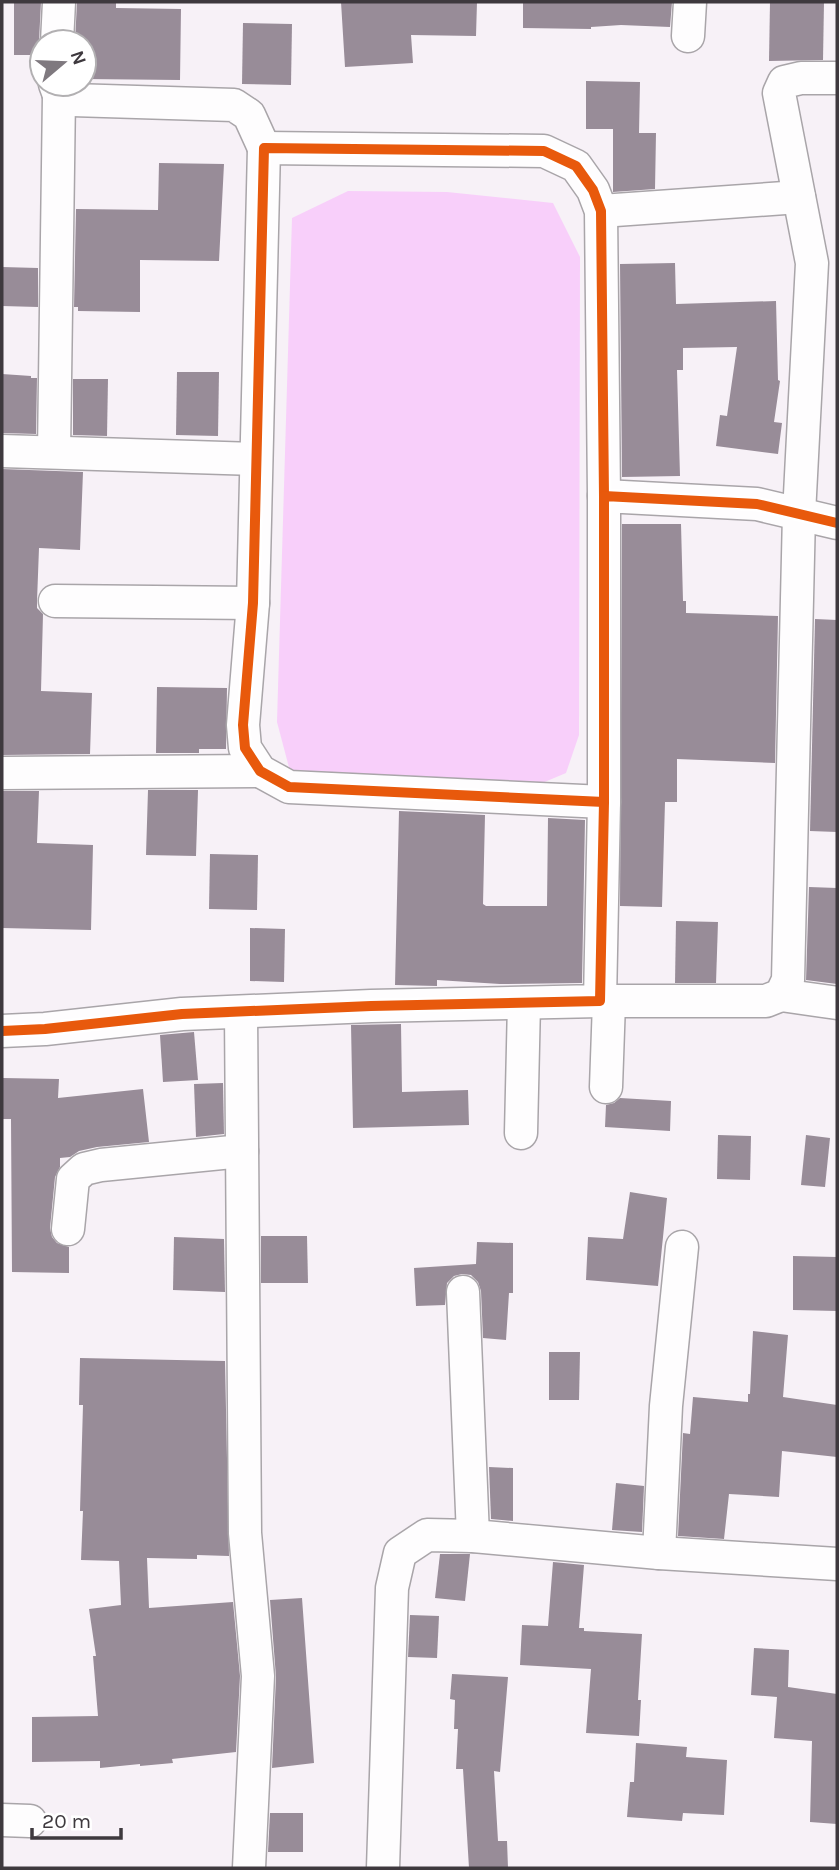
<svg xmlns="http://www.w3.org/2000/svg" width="839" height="1870" font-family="Karla,sans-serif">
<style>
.water{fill:#f8cffa}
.building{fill:#988c98}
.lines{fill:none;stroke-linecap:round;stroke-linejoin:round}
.minor-casing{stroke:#a9a5a9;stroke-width:35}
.minor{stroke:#fefdfe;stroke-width:32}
.cycleway-casing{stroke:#fff;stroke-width:15}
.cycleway{stroke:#e8590c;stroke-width:10}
</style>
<rect width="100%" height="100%" fill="#f7f1f7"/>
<path class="water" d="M348 191 447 192 553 203 580 257 579 735 566 773 516 794 291 775 277 722 292 218Z"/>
<g class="building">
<path d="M14 2H41L39 41 42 55H14Z"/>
<path d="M77 2H116V8L181 9 180 80 84 79V42H75Z"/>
<path d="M341 2H477L476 36 411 35 413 63 345 67Z"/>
<path d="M523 2H672L670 27 621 25 591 27V29L523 28Z"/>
<path d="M770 2H824L823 60 769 61Z"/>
<path d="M243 23 292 24 291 85 242 84Z"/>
<path d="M586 81 640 82 639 133H656L655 189 613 192V129H586Z"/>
<path d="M159 163 224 164 219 261 140 260V312L78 311V307H74L76 209 158 210Z"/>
<path d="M675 263 676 304 776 301 778 380 780 381 774 422 782 423 778 454 716 446 720 415 727 416 737 347 683 348V370H677L680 476 622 477 620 264Z"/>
<path d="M2 267 38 268V307L2 306Z"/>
<path d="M177 372H219L218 436 176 435Z"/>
<path d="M2 374 31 376V378H37L36 434 2 433Z"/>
<path d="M73 379H108L107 436 73 435Z"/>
<path d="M2 469 83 472 80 550 39 548 37 601V608L43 614 41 691 92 693 90 754 2 755Z"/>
<path d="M622 524H681L683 601H686V613L778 616 775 763 677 759V802H665L662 907 620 906Z"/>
<path d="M815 619 837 620V832L810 831Z"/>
<path d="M157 687 227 688 226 749H199V753H156Z"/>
<path d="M148 790H198L196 856 146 855Z"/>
<path d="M2 791H39L37 843 93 845 91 930 2 928Z"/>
<path d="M399 811 485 815 483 904 486 906H547L548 818 585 820 582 983 500 984 437 980V986L395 985Z"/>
<path d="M210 854 258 855 257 910 209 909Z"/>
<path d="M809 887 837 888V984L806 980Z"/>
<path d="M676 921 718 922 716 983H675Z"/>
<path d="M250 928 285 929 284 982 250 981Z"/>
<path d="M401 1024 402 1092 468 1090 469 1125 353 1128 351 1025Z"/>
<path d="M194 1032 198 1080 163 1082 160 1035Z"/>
<path d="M3 1078 59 1079 58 1098 143 1089 149 1142 97 1147 79 1151 70 1157 60 1158V1167L55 1177 50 1228 52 1237 57 1243 69 1247V1273L12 1272 11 1119H2Z"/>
<path d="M223 1083 224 1134 196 1137 194 1084Z"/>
<path d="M620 1098 671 1101 670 1131 605 1127 606 1105 614 1103Z"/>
<path d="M718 1135 751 1136 750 1180 717 1179Z"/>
<path d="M806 1135 830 1138 825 1187 801 1185Z"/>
<path d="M630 1192 667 1198 658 1286 586 1280 588 1237 623 1239Z"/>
<path d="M261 1236H307L308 1283H261Z"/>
<path d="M174 1237 224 1239 225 1292 173 1290Z"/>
<path d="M477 1242 513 1243V1293H509L506 1340 483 1338 481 1291 478 1282 471 1275 462 1274 454 1276 447 1283 445 1305 416 1306 414 1268 476 1264Z"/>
<path d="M793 1256 837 1257V1311L793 1310Z"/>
<path d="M753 1331 788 1335 783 1397 837 1405V1457L782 1451 779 1497 729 1494 724 1539 678 1536 683 1433 690 1434 693 1397 748 1402V1394H750Z"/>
<path d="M549 1352H580L579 1400H549Z"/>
<path d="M80 1358 225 1361 229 1556 197 1555V1559L147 1558 149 1608 233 1602 240 1676 236 1752 172 1759 173 1763 140 1766V1764L100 1768V1761L32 1762V1717L98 1716 93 1656H96L89 1609 121 1605 119 1561 81 1560 83 1511H80L83 1405H79Z"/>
<path d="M489 1467 513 1468V1521L491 1519Z"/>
<path d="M616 1483 644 1486 642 1532 612 1530Z"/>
<path d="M440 1554H470L465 1601 435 1598Z"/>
<path d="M553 1562 584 1565 579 1628H584V1631L642 1634 638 1700H641L639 1736 586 1733 591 1669 520 1665 522 1625 548 1626Z"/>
<path d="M302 1598 314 1763 272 1768 276 1677 270 1600Z"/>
<path d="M410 1615 439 1616 437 1658 408 1657Z"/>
<path d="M754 1648 789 1650 788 1687 837 1694V1824L810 1822 812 1741 774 1738 777 1697 751 1695Z"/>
<path d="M452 1674 508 1677 500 1772 494 1771 498 1841H507L508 1868H469L463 1769H456L458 1729H454L455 1700 450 1699Z"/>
<path d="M636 1743 687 1747 686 1757 727 1760 724 1815 683 1813 682 1821 627 1817 630 1782H634Z"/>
<path d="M270 1813H303V1852H268Z"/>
</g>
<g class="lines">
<g class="minor-casing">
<g id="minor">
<path d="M688 36 690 2"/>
<path d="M57 42 59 2"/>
<path d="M55 84 59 95 72 100 234 105 249 115 264 148"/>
<path d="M601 211 799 197"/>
<path d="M2 451 256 459"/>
<path d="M54 452 59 95"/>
<path d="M55 601 253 603"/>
<path d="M2 773 260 771"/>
<path d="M604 802 289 787 260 771 245 748 243 725 253 603 264 148 544 151 576 166 593 190 601 211 604 496"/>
<path d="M781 995 837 1003"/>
<path d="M600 1001H766L781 995 788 980 799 514 812 263 779 93 784 82 801 78H837"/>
<path d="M241 1012 245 1533 258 1676 249 1868"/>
<path d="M2 1031 45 1029 182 1014 371 1006 600 1001 604 802V496L757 504 837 523"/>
<path d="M606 1087 609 1002"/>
<path d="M521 1133 524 1003"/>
<path d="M68 1229 73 1179 84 1169 101 1165 242 1151"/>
<path d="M463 1292 473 1536"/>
<path d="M659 1553 666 1406 682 1247"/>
<path d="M2 1820 30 1821"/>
<path d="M383 1868 392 1588 400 1553 427 1535 473 1536 659 1553 837 1564"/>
</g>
</g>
<use href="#minor" class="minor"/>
<g class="cycleway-casing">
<g id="cycleway">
<path d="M604 802 289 787 260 771 245 748 243 725 253 603 264 148 544 151 576 166 593 190 601 211 604 496"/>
<path d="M2 1031 45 1029 182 1014 371 1006 600 1001 604 802V496L757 504 837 523"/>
</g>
</g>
<use href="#cycleway" class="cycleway"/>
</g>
<rect width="839" height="1870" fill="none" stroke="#3e393e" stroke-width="7"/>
<g transform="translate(63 63) rotate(71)"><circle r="33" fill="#ffffff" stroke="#b2b0b2" stroke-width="2"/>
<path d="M0-5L12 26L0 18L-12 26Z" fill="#7f797f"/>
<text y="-10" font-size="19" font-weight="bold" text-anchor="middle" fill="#3e393e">N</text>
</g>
<path d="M32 1828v10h89v-10" fill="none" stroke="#3e393e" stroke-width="3.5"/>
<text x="42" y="1828" font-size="21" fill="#3e393e" stroke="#ffffff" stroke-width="5" paint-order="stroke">20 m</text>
</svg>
